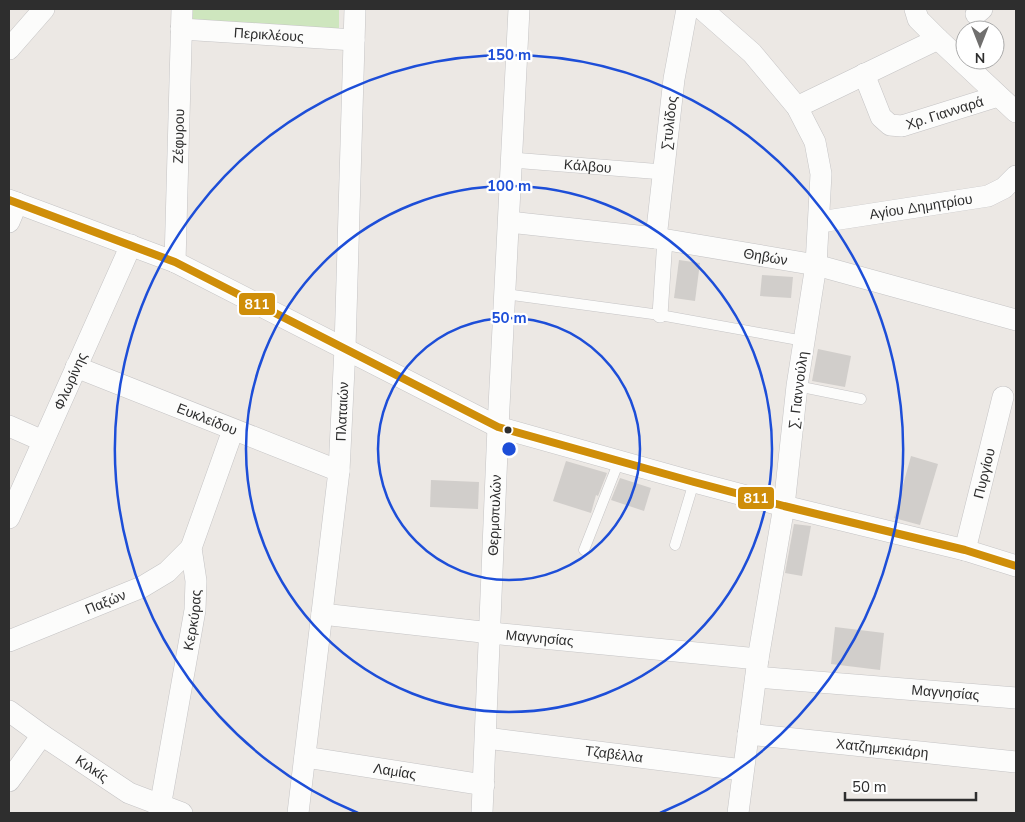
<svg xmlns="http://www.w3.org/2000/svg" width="1025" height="822" font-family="'Nunito Sans',sans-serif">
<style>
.green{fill:#cee6be}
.building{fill:#d1cecb}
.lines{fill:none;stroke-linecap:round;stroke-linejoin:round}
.service-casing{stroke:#c5c4c5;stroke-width:11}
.pedestrian-casing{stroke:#c5c4c5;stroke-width:16}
.minor-casing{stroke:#c5c4c5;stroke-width:22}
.service{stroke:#fcfcfb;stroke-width:10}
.pedestrian{stroke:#fcfcfb;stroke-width:15}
.minor{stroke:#fcfcfb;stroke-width:21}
.bus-1-casing{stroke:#fff;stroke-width:11}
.bus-1{stroke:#cf8e09;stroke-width:8}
.ring{fill:none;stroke:#1d4ed8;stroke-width:2.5}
.bus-dot{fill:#2e2e2e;stroke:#fff;stroke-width:2}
.labels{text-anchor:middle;stroke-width:4.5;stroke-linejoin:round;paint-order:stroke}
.street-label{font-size:14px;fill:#2e2e2e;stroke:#fff}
.centre{fill:#1d4ed8;stroke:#fff;stroke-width:2.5}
.ring-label{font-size:15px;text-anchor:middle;font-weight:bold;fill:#1d4ed8;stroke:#fff;stroke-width:4.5;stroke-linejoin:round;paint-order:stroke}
.line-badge{stroke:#fff;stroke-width:2}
.badge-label{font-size:14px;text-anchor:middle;font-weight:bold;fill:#fff}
</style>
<rect width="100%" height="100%" fill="#ece8e4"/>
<path class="green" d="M192 9H339V35L191 22Z"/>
<g class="building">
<path d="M679 260 700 263 695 301 674 298Z"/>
<path d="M762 275 793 277 791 298 760 296Z"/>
<path d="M818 349 851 356 845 387 812 381Z"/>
<path d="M911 456 938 464 920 525 894 518Z"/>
<path d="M566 461 607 473 598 496 596 495 591 513 553 501Z"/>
<path d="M620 478 651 488 644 511 611 500Z"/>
<path d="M431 480 479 482 478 509 430 507Z"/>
<path d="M794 524 811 526 802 576 785 573Z"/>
<path d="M835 627 884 633 880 670 831 664Z"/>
</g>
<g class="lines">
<g class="service-casing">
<g id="service">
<path d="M505 294 660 315 804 341"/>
<path d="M797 386 861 399"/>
<path d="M675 545 694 482"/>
<path d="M584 550 619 461"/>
</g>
</g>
<g class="pedestrian-casing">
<g id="pedestrian">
<path id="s1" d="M512 160 663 172"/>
<path d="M660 315 665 239"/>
</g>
</g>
<g class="minor-casing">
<g id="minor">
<path d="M702 9 752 53 797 107 815 142 821 174 816 265 797 386 784 506 758 659 738 813"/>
<path d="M915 9 918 19 938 39 1016 112"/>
<path d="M976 14 982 9"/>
<path id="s2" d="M181 29 354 40"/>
<path d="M9 49 44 9"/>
<path id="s3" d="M864 74 881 117 890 125 902 126 998 96"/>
<path d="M797 107 938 39"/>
<path d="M9 200 175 262 498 427 694 482 784 506 965 550 1016 566"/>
<path d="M9 222 17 203"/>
<path id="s4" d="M509 222 656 238 816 265 1016 320"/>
<path id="s5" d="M820 222 988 196 1004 188 1016 176"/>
<path id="s6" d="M656 238 674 79 687 9"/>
<path id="s7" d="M175 262 182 9"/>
<path id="s8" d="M76 367 339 471"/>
<path d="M9 426 43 441"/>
<path id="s9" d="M9 518 131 245"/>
<path id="s10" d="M965 550 1003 397"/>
<path id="s11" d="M322 614 491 633 758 659"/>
<path id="s12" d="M9 641 142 587 167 572 191 548"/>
<path id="s13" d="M756 677 1016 698"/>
<path id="s14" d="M9 711 42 735 129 793 182 813"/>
<path id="s15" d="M748 734 1016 762"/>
<path id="s16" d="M486 738 743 770"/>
<path id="s17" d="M305 757 484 785"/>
<path d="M9 781 42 735"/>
<path id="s18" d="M159 813 195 610 196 581 191 548 233 430"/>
<path id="s19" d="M298 813 339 471 345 348 355 9"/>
<path id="s20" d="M482 813 498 427 519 9"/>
</g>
</g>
<use href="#service" class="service"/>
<use href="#pedestrian" class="pedestrian"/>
<use href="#minor" class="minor"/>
<g class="bus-1-casing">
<path id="bus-1" d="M9 200 175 262 498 427 694 482 784 506 965 550 1016 566"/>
</g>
<use href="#bus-1" class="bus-1"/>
</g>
<g class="ring">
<circle cx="509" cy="449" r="131"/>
<circle cx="509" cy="449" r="263"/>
<path d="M358 813A394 394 0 1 1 660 813"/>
</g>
<circle class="bus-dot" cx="508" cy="430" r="4.5"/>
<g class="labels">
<g class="street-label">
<text dy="5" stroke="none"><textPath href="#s2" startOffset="88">Περικλέους</textPath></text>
<text dy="5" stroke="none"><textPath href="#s3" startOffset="115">Χρ. Γιανναρά</textPath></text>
<text dy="5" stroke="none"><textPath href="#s6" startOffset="116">Στυλίδος</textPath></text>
<text dy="5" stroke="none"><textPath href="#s7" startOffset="126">Ζέφυρου</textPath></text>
<text dy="5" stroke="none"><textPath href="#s1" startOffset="76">Κάλβου</textPath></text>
<text dy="5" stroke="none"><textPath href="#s5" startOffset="102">Αγίου Δημητρίου</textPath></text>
<text dy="5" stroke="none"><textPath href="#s4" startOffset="259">Θηβών</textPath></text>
<text dy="5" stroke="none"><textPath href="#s9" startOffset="150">Φλωρίνης</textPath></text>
<text transform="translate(798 390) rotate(-83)" y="5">Σ. Γιαννούλη</text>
<text dy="5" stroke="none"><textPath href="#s19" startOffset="404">Πλαταιών</textPath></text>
<text dy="5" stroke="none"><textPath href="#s8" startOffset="141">Ευκλείδου</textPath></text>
<text dy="5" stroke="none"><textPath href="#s10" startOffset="79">Πυργίου</textPath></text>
<text dy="5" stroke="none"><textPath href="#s20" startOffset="298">Θερμοπυλών</textPath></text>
<text dy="5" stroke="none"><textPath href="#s12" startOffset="104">Παξών</textPath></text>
<text dy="5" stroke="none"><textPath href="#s18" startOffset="196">Κερκύρας</textPath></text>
<text dy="5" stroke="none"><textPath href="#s11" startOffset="219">Μαγνησίας</textPath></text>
<text dy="5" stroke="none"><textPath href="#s13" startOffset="190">Μαγνησίας</textPath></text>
<text dy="5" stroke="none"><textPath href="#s15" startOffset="135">Χατζημπεκιάρη</textPath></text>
<text dy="5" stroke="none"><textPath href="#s16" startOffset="129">Τζαβέλλα</textPath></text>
<text dy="5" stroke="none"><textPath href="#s14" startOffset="101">Κιλκίς</textPath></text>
<text dy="5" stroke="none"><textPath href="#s17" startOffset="91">Λαμίας</textPath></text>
</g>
</g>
<circle cx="509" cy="449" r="8" class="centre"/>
<g class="ring-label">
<text x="509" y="60">150 m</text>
<text x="509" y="191">100 m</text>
<text x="509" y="323">50 m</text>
</g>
<g class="line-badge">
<rect x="238" y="292" width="38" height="24" rx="5" fill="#cf8e09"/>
<rect x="737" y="486" width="38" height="24" rx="5" fill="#cf8e09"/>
</g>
<g class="badge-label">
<text x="257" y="309">811</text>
<text x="756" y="503">811</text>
</g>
<rect width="1025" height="822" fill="none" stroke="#2e2e2e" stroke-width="20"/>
<g transform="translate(980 45) rotate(180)"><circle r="24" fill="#ffffff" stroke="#ababab"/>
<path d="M0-4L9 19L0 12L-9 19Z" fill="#706f6e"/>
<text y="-8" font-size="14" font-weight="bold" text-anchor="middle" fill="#2e2e2e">N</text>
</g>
<path d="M845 792v8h131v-8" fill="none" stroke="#2e2e2e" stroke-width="2.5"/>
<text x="852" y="792" font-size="15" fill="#2e2e2e" stroke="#ffffff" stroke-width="4" paint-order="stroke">50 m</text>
</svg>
